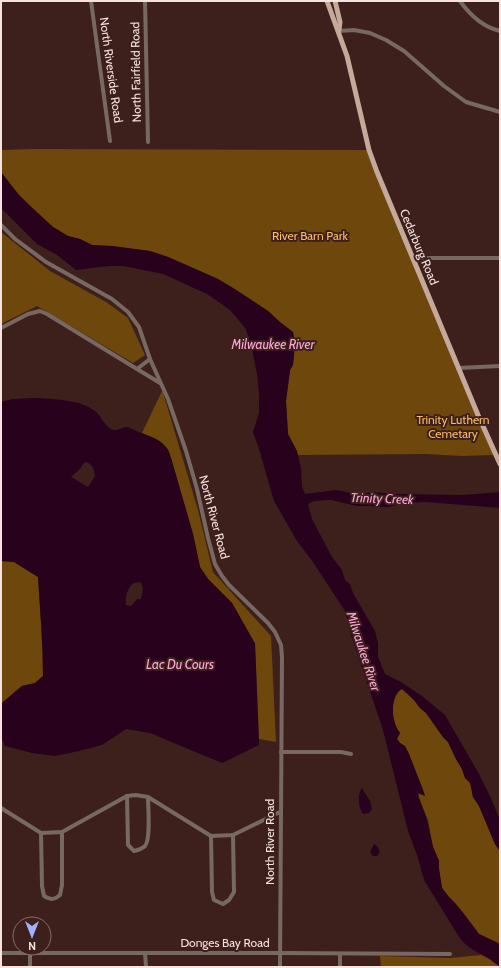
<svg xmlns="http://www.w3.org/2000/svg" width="501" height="968" font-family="Cabin,sans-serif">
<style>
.green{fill:#6d470b}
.water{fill:#28011d;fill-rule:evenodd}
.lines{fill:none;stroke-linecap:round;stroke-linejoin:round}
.minor{stroke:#776962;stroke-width:4}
.major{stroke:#c5a99a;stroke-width:5}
.labels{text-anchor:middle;stroke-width:4;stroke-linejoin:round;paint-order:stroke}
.street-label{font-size:12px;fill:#f6e2df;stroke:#3d201c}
.park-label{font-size:12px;fill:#fbbb67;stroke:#3d201c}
.water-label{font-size:13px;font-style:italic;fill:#ffa5dd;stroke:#3d201c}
</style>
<rect width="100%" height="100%" fill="#3d201c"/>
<g class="green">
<path d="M33 149 369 150 496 455 461 456 426 454 298 455 288 434 286 401 290 370 293 365 295 343 293 332 281 323 268 311 233 288 218 279 168 257 150 251 112 246 92 245 80 239 68 236 53 227 19 195 1 172V150Z"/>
<path d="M1 232 50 271 106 302 128 318 145 355 133 363 37 306 1 324Z"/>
<path d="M162 389 198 510 213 572 271 636 276 742 259 739 255 643 232 603 208 579 200 567 193 534 171 458 142 433 162 391Z"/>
<path d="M1 561 14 562 38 577C40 610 43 643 43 676L35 683 22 686 3 702 1 705Z"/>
<path d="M402 689 414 700 420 708 426 713 443 737 448 742 456 759 462 769 465 778 471 783 473 797 479 806 495 844 500 851V944L479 934 464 914 455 903 449 897 442 888 439 869V861L433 847 428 820 419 798 418 793 425 796 423 790 409 754 405 746 400 743 397 739 400 733C397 729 395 725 394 720 391 711 393 694 402 689Z"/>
<path d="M481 955 489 959 500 967H381L380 956 450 958Z"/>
</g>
<g class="water">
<path d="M1 172 19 195 33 209 53 227 68 236 80 239 92 245 112 246 150 251 168 257 218 279 233 288 268 311 281 323 293 332 295 343 293 365 290 370 286 401 288 434 297 451 301 468 302 486 305 494 336 490 360 495 372 492 395 494 463 495 500 492V508L426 502 404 503 389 507H381L370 506H357L331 500 314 501 308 504 312 519 332 557 342 570 345 580 350 584 353 593 375 631 378 643V657L385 674 401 682 422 696 445 715 479 774 490 796 500 820V851L495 844 479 806 473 797 470 783 465 778 462 769 456 759 448 742 443 737 426 713 420 708 414 700 402 689C392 694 392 711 394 720 395 725 397 729 400 733L397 739 400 743 405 746 409 754 423 790 425 796 418 793 419 798 427 820 433 847 439 861V869L442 888 449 897 455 903 464 914 479 934 500 944V967C497 964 493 962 490 959 477 951 469 950 459 937L424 880 418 858 408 831 383 730 351 635 345 611 313 562 297 541 274 501 259 449 253 432 259 413V395L257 374 253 354 246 329 230 310 207 294 163 274 124 266H109L76 270 57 255 37 244 1 208Z"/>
<path d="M33 398C51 399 80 399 95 411 101 416 104 425 111 429 117 432 120 428 126 427 129 427 132 429 134 430 145 435 158 437 166 447 169 450 170 455 171 458L193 534 200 567 208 579 232 603 255 644 259 745 222 763 150 733 126 729 102 745 79 751 55 756 32 753 5 746 1 737V705L3 702 22 686 35 683 43 676C43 643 40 610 38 577L14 562 1 561V402L12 399ZM86 462C93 464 94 470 95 476L88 487 71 477 80 469 83 464ZM141 582 143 589 141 599H137L131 606 126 605C125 598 127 587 134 583 136 582 139 583 141 582Z"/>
<path d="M362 788 370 801 372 809 369 813 363 814C358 807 357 795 362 788Z"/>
<path d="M374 844 377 846 380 852 377 856H373L370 852Z"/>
</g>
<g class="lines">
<g class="minor">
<path d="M91 1 110 141"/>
<path d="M145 1 148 142"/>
<path d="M460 1C470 15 483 27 500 31"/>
<path d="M339 31 354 30 370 33 386 40 404 51 444 86 466 102 500 112"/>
<path d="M1 225 15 239 46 262 112 299 128 312 139 327 150 359 168 399 186 451 197 489 208 538 215 564 222 576 229 585 268 623 275 632 281 645 282 657 280 967"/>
<path d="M412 258H500"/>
<path d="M1 328 28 314 40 311 47 314 137 369 150 359"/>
<path d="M458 368 500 366"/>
<path d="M137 369 160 383"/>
<path d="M281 752H341L351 754"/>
<path d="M127 796 128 845 134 851C138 850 142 849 145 846 151 839 148 807 148 797"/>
<path d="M1 808 41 833 62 832 127 796 136 795 148 797 211 836 233 835 280 812"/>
<path d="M41 833 42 886 44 896C51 900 54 900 60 895L62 885V832"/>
<path d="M211 836 212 892 214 900 223 904 229 900 234 892 233 835"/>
<path d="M1 953H280L450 954"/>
<path d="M145 953 146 967"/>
<path d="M30 967V953"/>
<path d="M340 967V954"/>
</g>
<g class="major">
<path d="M327 1 347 56 369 150 377 172 478 415 500 464"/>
<path d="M335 1 340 22 339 30"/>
</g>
</g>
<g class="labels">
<g class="street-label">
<text transform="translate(111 70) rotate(82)" y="4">North Riverside Road</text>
<text transform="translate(136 72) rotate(-91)" y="4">North Fairfield Road</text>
<text transform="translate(419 247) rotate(67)" y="4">Cedarburg Road</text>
<text transform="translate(214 517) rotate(75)" y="4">North River Road</text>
<text transform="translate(270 842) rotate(-90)" y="4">North River Road</text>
<text x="225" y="947">Donges Bay Road</text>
</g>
<g class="park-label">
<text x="310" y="240">River Barn Park</text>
<text x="453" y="424">Trinity Luthern<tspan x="453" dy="14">Cemetary</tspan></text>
</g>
<g class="water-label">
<text x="273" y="349">Milwaukee River</text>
<text transform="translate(382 498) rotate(2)" y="5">Trinity Creek</text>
<text transform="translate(364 651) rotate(72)" y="5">Milwaukee River</text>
<text x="180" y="669">Lac Du Cours</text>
</g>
</g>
<rect width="501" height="968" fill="none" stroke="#f6e2df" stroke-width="4"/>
<g transform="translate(32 936) rotate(180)"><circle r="19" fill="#3d201c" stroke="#876e6a"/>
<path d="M0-3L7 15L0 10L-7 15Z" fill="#a3b2fd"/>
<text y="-6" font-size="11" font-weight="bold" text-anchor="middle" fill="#f6e2df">N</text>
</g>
</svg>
